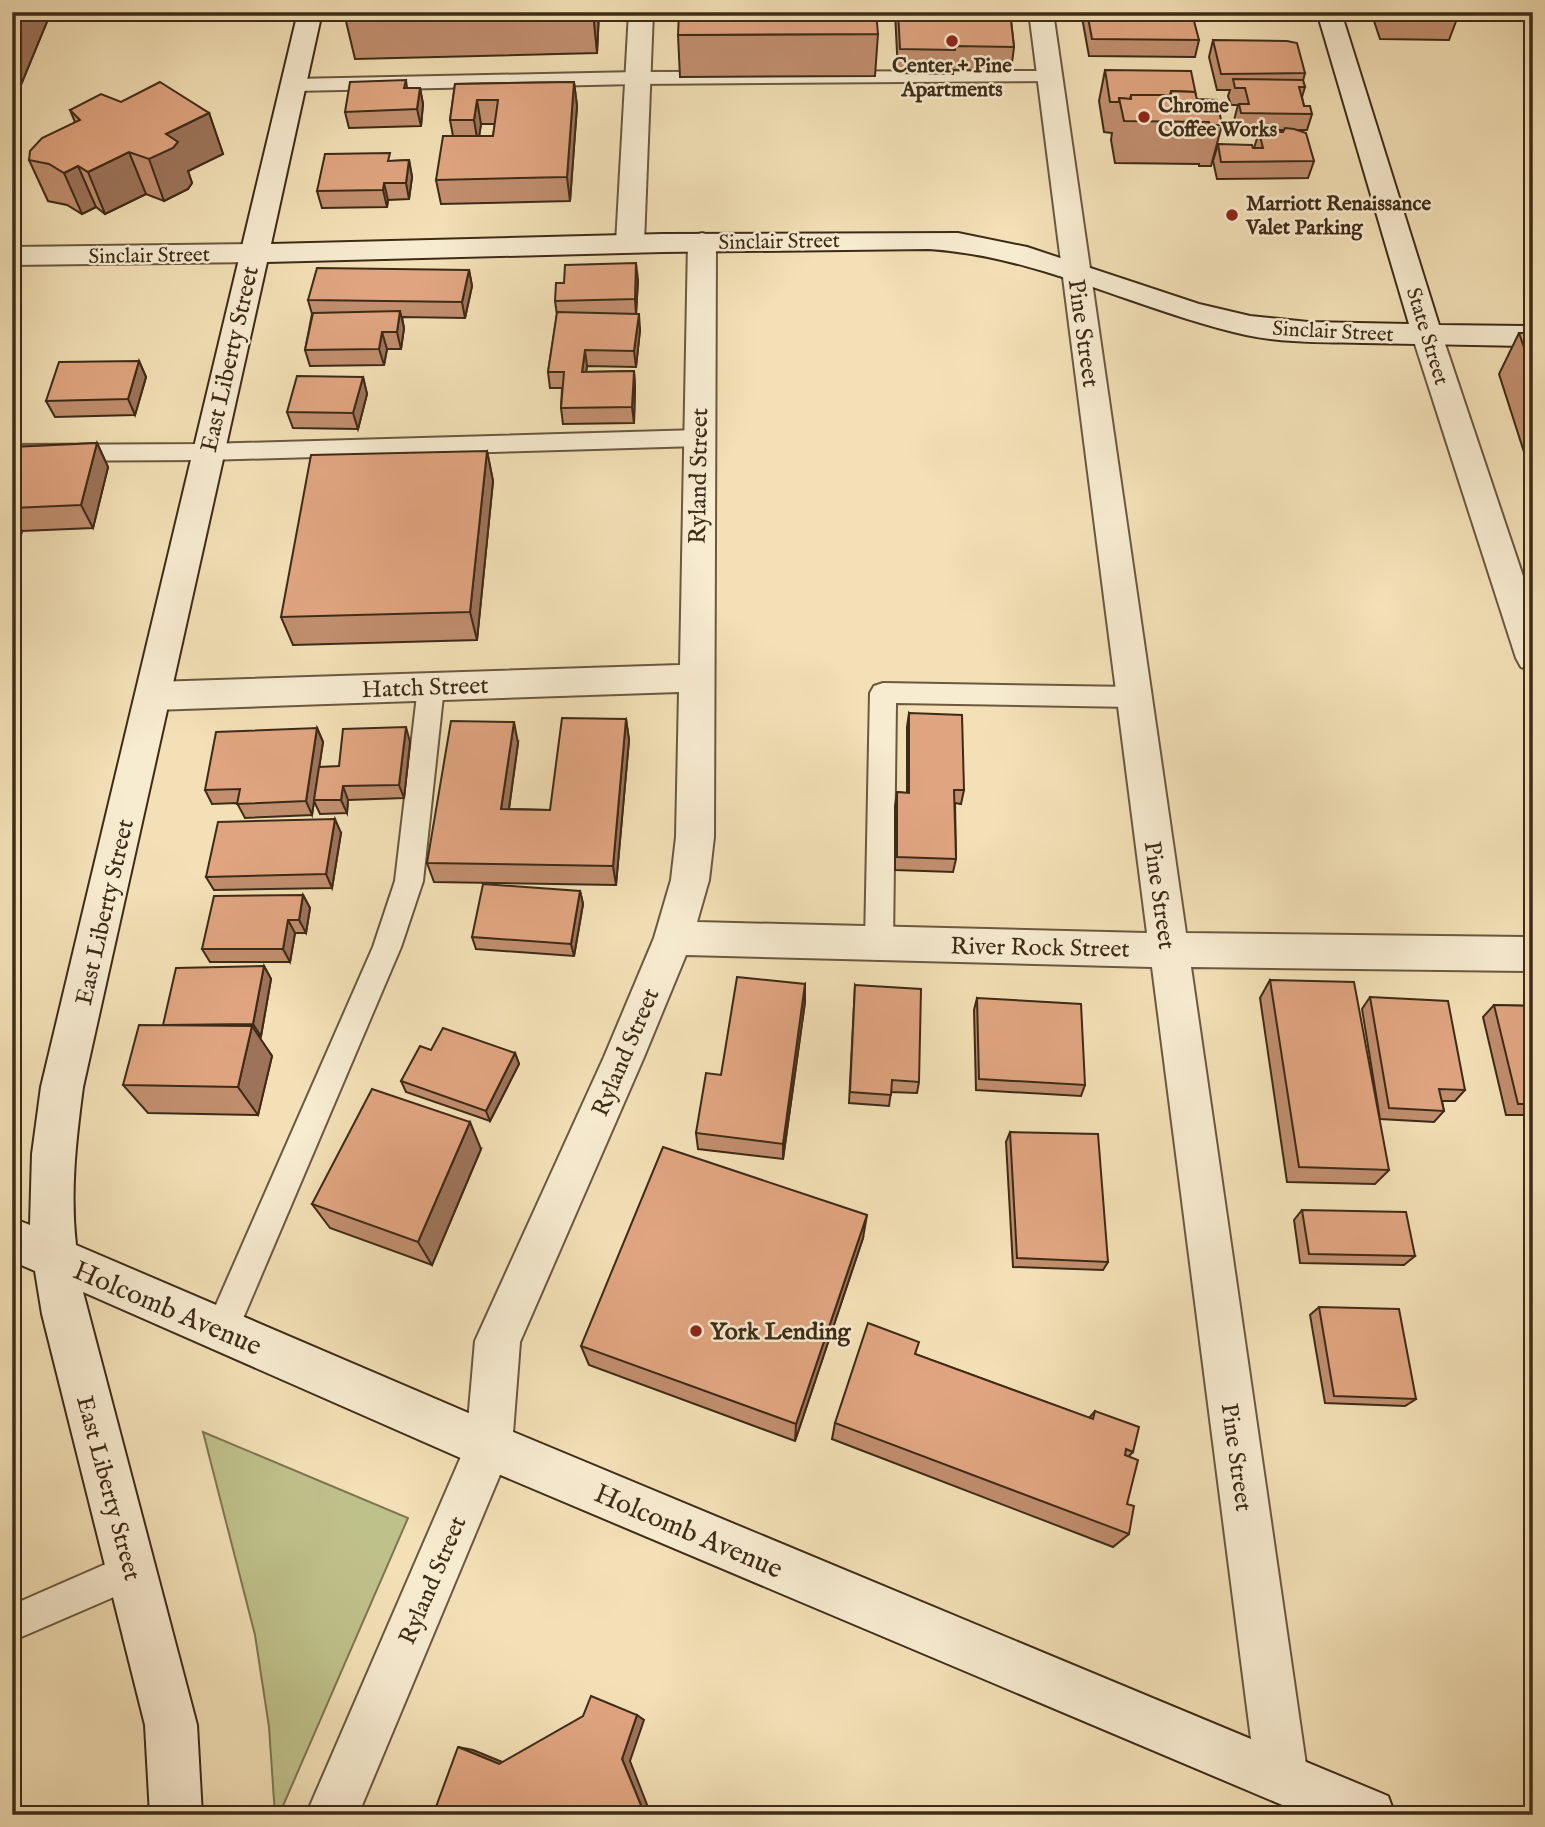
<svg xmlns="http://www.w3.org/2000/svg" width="1545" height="1827" font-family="'IM FELL English',serif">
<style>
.green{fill:#bfc18b;stroke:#7e7651;stroke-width:2}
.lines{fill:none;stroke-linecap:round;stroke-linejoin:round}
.lane-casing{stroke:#6a583f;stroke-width:4}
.street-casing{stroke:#6a583f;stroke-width:4}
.secondary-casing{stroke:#3d2b17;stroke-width:4}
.lane{fill:#f7ebd0;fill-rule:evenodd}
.street{fill:#f7ebd0;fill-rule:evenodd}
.secondary{fill:#f7ebd0;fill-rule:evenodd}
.wall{fill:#c18e6e;stroke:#3d2b17;stroke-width:2;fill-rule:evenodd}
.shaded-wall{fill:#9d745a;stroke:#3d2b17;stroke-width:2}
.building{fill:#e0a580;stroke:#3d2b17;stroke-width:2}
.poi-dot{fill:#8f2418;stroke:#f7ebd0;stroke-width:2.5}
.labels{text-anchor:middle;stroke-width:5;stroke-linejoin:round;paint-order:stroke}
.far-poi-label{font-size:21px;font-weight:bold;fill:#3d2b17;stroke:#f7ebd0;text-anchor:start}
.far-street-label{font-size:21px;fill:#3d2b17;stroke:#f7ebd0}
.street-label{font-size:24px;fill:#3d2b17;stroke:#f7ebd0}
.poi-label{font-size:24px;font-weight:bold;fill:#3d2b17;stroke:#f7ebd0;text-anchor:start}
.near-street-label{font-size:28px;fill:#3d2b17;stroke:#f7ebd0}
</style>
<rect width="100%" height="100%" fill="#f3e0b6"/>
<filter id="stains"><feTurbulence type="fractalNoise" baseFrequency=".00286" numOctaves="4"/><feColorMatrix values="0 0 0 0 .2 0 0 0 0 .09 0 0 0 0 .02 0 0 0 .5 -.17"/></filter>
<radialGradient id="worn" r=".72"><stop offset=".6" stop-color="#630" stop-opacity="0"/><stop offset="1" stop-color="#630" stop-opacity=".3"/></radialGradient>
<path class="green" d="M203 1432 408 1518 279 1815H275L269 1727 255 1635Z"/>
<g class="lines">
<g class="lane-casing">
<g id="lane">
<path d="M1049 71 1058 77 1056 81 637 84 294 91 285 85 294 79 637 72Z"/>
<path d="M699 430 707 432 710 438 707 444 699 446 207 460 12 461V445L207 444Z"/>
<path d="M431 677 440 680 444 687 423 881 401 947 233 1342 221 1346 209 1342 205 1330 373 947 395 881 418 687 422 680Z"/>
<path d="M883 683 1133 687 1142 690 1146 697 1142 704 1133 707 896 703 893 943 889 952 879 955 869 952 865 943 870 693 874 686Z"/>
<path d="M131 1553 144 1558 149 1571 144 1584 12 1641V1605Z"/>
</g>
</g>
<g class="street-casing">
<g id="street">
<path d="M629 12H653L644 243 640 249 630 252 620 249 616 243Z"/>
<path d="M1029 12H1053L1186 933 1533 937V971L1191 967 1308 1778 1300 1796 1282 1804 1264 1796 1256 1778 1152 967 686 955 644 1057 520 1342 512 1446 358 1815H306L466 1445 475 1341 604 1057 654 938 671 880 676 837 679 692 154 710 142 706 136 696 142 686 154 682 680 665 688 242 692 236 702 233 712 236 716 242 714 837 709 880 697 922 1147 933Z"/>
<path d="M255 244 265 247 269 253 265 259 255 262 12 265V247Z"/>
<path d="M1427 325 1437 328 1442 335 1533 606V671L1521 667 1516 658 1412 335 1417 328Z"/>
</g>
</g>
<g class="secondary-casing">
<path id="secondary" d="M298 12H322L271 244 663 234 958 233 1027 247 1199 304 1250 316 1308 322 1409 324 1317 12H1341L1439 325 1533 326V346C1476 345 1420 344 1363 343 1324 342 1284 343 1246 335 1139 311 1039 256 929 249L663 252 267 262 83 1087C76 1140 70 1191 76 1245L506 1429 1388 1796 1395 1815H1306L472 1463 83 1292 197 1725 202 1815H150L145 1725 42 1314 35 1271 12 1261V1218L30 1225 32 1154 41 1087Z"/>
</g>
<use href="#lane" class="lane"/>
<use href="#street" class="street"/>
<use href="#secondary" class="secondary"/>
</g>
<g class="wall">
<path d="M12 12H51L18 92H12Z"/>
<path d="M346 12H599L597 53 355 59 345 17Z"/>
<path d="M895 12H1010L1014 47 1011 71 953 70V74L898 73Z"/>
<path d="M1081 12H1157L1159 21 1199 40 1195 57 1089 56Z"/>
<path d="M1371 12H1456L1458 16 1449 40 1380 39Z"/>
<path d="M878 34 875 76 680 77 678 35Z"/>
<path d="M1213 40 1305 73 1303 81 1305 87 1302 97 1304 106 1312 114 1307 130H1299L1314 161 1308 178 1217 179 1213 161 1218 144 1254 148 1259 132H1283L1284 130H1236L1234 120 1238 105H1231L1228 96 1230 90H1217L1209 57Z"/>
<path d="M1105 70 1197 99 1222 125 1211 166H1199V164L1115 163 1111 140 1112 133 1104 132 1099 101Z"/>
<path d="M406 80 407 88H420L423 104 421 126 349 128 345 112Z"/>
<path d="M574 82 577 106 570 201 441 204 436 180 453 136 450 120 455 84ZM481 124H495L493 136H479Z"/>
<path d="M121 102 209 113 223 154 188 171 192 183 188 189 164 201 146 194 105 214 96 207 82 214 67 205 48 201 29 160 75 122 70 110Z"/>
<path d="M409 160 412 177 409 199 388 200 387 207 322 208 317 191 391 161Z"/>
<path d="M469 270 472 286 465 318 402 317 404 328 401 349H387L384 365 310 366 305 350 312 314 308 300Z"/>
<path d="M638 280 636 314 640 330 636 367 587 366 586 372 634 371 635 387 634 423 563 424 561 408 562 388H550L548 372 557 315 555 301Z"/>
<path d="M1519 333H1533V480L1499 374Z"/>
<path d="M139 361 146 377 135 415 55 417 46 401Z"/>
<path d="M363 377 367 394 358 429 293 428 287 412Z"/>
<path d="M97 443 108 467 93 528 22 531 20 539H12V447Z"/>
<path d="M487 451 493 481 477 640 293 645 281 617Z"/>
<path d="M909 713 964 790 961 804 955 803 956 859 953 872 895 870V806L897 792 907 793V727Z"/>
<path d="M626 719 629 740 616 885 434 882 427 863 518 743 509 809 550 810Z"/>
<path d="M317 728 323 742 318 774 339 766 410 742 404 798 348 800 347 813 320 814 314 801 312 815 245 818 237 803 212 804 205 790Z"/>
<path d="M341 833 332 888 214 890 206 877Z"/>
<path d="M580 891 583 904 574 956 476 949 472 937Z"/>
<path d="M303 895 310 908 306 933H295L290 962H210L202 949Z"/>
<path d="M264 966 271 979 261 1036H258L272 1056 258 1115 148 1113 123 1085 163 1025Z"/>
<path d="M1270 980 1389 1170 1375 1184 1287 1182 1260 998Z"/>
<path d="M805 984V1002L783 1159 698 1149 696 1133 721 1075Z"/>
<path d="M855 985 919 1082 917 1093 891 1092 889 1106 849 1103Z"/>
<path d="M1370 997 1465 1090 1455 1101H1442L1444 1111 1434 1122 1380 1119 1362 1009Z"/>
<path d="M977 998 1085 1085 1081 1096 976 1090 974 1010Z"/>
<path d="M1494 1005 1533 1006V1115H1506L1483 1017Z"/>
<path d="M431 1050 515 1053 519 1064 490 1121 406 1092 401 1081Z"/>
<path d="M1010 1132 1108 1262 1103 1270 1013 1267 1006 1142Z"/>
<path d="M481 1149 432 1265 330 1228 312 1204Z"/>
<path d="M1302 1210 1415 1256 1404 1265 1300 1263 1294 1220Z"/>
<path d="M863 1238 795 1441 589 1365 581 1346Z"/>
<path d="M1319 1307 1416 1399 1405 1406 1325 1403 1310 1315Z"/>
<path d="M915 1354 1089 1418 1095 1411 1133 1452 1129 1456 1127 1504 1129 1534 1113 1547 832 1439 835 1423Z"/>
</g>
<g class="shaded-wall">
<path d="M25 12H51L18 92 12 79V43Z"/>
<path d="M593 12H599L597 53Z"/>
<path d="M574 82 577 106 570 201 567 177Z"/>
<path d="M420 88 423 104 421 126 417 109Z"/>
<path d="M477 100 481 124 478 144 474 120Z"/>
<path d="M209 113 223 154 188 171 192 183 188 189 164 201 149 159 166 134Z"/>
<path d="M129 152 146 194 105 214 88 172Z"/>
<path d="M409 160 412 177 409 199 406 183Z"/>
<path d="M78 166 96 207 82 214 64 173Z"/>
<path d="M384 183 388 200 387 207 383 190Z"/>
<path d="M636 263 638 280 636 315 635 299Z"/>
<path d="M469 270 472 286 465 318 462 302Z"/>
<path d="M400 311 404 328 401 349 397 332Z"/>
<path d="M639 314 640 330 636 367 634 351Z"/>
<path d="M382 332 387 349 384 365 379 349Z"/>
<path d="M585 350 587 366 584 388 582 372Z"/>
<path d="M139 361 146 377 135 415 128 399Z"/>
<path d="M634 371 635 387 634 423 632 407Z"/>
<path d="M363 377 367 394 358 429 353 413Z"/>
<path d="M97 443 108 467 93 528 81 505Z"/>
<path d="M487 451 493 481 477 640 470 612Z"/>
<path d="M12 515 22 531 20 539 12 526Z"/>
<path d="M626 719 629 740 616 885 613 866Z"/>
<path d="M514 722 518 743 506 829 501 809Z"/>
<path d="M406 727 410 742 404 798 399 785Z"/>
<path d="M317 728 323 742 312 815 306 801Z"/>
<path d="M343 786 348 800 347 813 341 800Z"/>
<path d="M335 819 341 833 332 888 326 874Z"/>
<path d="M580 891 583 904 574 956 571 944Z"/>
<path d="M303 895 310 908 306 933 299 920Z"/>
<path d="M288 920 295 933 290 962 283 949Z"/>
<path d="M264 966 271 979 261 1036 253 1024Z"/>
<path d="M805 984V1002L783 1159V1144Z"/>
<path d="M252 1026 272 1056 258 1115 238 1087Z"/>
<path d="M515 1053 519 1064 490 1121 486 1111Z"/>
<path d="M470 1122 481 1149 432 1265 418 1242Z"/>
<path d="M867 1215 863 1238 795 1441 796 1424Z"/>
<path d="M637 1715 644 1720 630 1761 651 1815H645L622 1759Z"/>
<path d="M458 1747 473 1750 512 1766 499 1764Z"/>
</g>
<g class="building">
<path d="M12 12H25L12 43Z"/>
<path d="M346 12H547L345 17Z"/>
<path d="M679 12H876L878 34 678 35Z"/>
<path d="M898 12H1010L1014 47 955 46V50L900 49Z"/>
<path d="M1087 12H1157L1159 21H1194L1199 40 1092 39Z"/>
<path d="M1388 12H1456L1458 16 1389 15Z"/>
<path d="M1213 40 1287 41 1297 43 1305 73 1221 74Z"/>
<path d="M1105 70 1191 71 1196 95 1195 92 1171 91 1170 95H1131L1130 99 1119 98V102H1110Z"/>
<path d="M1233 79 1303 80 1305 87H1299L1304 106H1310L1312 114 1241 113 1239 104H1249L1245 88H1235Z"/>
<path d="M406 80 404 88H420L417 109 345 112 350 82Z"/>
<path d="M160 82 209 113 166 134 178 142 173 148 149 159 129 152 88 172 78 166 64 173 49 164 29 160 30 151 42 138 80 120 70 110 101 94 121 102Z"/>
<path d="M574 82 567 177 436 180 443 136H493L498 100H477L474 120H450L455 84Z"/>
<path d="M1171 91 1195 92 1197 99 1217 100 1222 125H1210L1209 122 1124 121 1119 98 1131 99V95H1171Z"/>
<path d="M1285 128 1294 129 1306 133 1314 161 1221 162 1218 144 1252 145 1253 148H1263L1259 132H1283Z"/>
<path d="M390 153 388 161 409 160 406 183H384L383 190 317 191 325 154Z"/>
<path d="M636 263 635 299 555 301 556 283H564L565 265Z"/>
<path d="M317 268 469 270 462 302 308 300Z"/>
<path d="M400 311 397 332H382L379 349 305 350 313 313Z"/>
<path d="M557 312 639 314 634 351 585 350 582 372 634 371 632 407 561 408 564 372H548Z"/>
<path d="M1519 333H1533V373Z"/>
<path d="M139 361 128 399 46 401 59 362Z"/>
<path d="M297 376 363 377 353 413 287 412Z"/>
<path d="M97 443 81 505 12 508V447Z"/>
<path d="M487 451 470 612 281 617 311 455Z"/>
<path d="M909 713 962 715 964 790H954L956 859 897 857V792L909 793Z"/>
<path d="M562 718 626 719 613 866 427 863 451 721 514 722 501 809 550 810Z"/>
<path d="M406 727 399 785 343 786 341 800H314L319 767 339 766 343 729Z"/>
<path d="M317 728 306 801 237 804 240 789 205 790 216 732Z"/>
<path d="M335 819 326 874 206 877 218 822Z"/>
<path d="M483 884 580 891 571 944 472 937Z"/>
<path d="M303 895 299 920H288L283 949H202L214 896Z"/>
<path d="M264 966 253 1024 163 1025 176 968Z"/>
<path d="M737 977 805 984 783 1144 696 1133 706 1073 721 1075Z"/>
<path d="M1270 980 1354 982 1389 1170 1299 1167Z"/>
<path d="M855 985 921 989 919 1082 892 1080 891 1095 850 1092Z"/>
<path d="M1370 997 1448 1001 1465 1090 1439 1089 1444 1111 1389 1108Z"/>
<path d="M977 998 1081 1004 1085 1085 979 1079Z"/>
<path d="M1494 1005 1533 1006V1104H1518Z"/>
<path d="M139 1025 252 1026 238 1087 123 1085Z"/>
<path d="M443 1028 515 1053 486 1111 401 1081 420 1046 431 1050Z"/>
<path d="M372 1089 470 1122 418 1242 312 1204Z"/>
<path d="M1010 1132 1098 1134 1108 1262 1017 1258Z"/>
<path d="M663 1147 867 1215 796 1424 581 1346Z"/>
<path d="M1302 1210 1406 1212 1415 1256 1309 1254Z"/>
<path d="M1319 1307 1399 1309 1416 1399 1334 1396Z"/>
<path d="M868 1323 919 1342 915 1354 1093 1419 1095 1411 1139 1427 1133 1452 1126 1449 1125 1455 1138 1460 1127 1504 1134 1506 1129 1534 835 1423Z"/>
<path d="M591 1696 637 1715 622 1759 645 1815H433L458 1747 499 1764 583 1716Z"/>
</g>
<g class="poi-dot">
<circle cx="952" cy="41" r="7"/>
<circle cx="1144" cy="117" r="7"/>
<circle cx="1232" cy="215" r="7"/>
<circle cx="696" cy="1331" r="7"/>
</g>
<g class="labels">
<g class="far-poi-label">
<text x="952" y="72" text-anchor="middle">Center + Pine<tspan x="952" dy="24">Apartments</tspan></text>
<text x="1158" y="112">Chrome<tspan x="1158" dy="24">Coffee Works</tspan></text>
<text x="1246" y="210">Marriott Renaissance<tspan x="1246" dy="24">Valet Parking</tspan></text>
</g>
<g class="far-street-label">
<text transform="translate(779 241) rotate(-1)" y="7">Sinclair Street</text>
<text transform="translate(149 255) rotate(-1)" y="7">Sinclair Street</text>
<text transform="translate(1333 331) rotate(3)" y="7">Sinclair Street</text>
<text transform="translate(1428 336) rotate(73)" y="7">State Street</text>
</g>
<g class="street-label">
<text transform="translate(1084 333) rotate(82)" y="8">Pine Street</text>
<text transform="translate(229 359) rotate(-77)" y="8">East Liberty Street</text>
<text transform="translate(698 476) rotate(-89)" y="8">Ryland Street</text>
<text transform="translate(425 687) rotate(-2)" y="8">Hatch Street</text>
<text transform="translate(1160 895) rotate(82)" y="8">Pine Street</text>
<text transform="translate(104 912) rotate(-77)" y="8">East Liberty Street</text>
<text transform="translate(1040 947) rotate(1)" y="8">River Rock Street</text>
<text transform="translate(625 1052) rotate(-67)" y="8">Ryland Street</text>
<text transform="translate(1237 1457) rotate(82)" y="8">Pine Street</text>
<text transform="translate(109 1488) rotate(75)" y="8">East Liberty Street</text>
<text transform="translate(432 1580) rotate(-67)" y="8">Ryland Street</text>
</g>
<g class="poi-label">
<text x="710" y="1339">York Lending</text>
</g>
<g class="near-street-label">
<text transform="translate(168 1307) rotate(23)" y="10">Holcomb Avenue</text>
<text transform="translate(689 1530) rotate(23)" y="10">Holcomb Avenue</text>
</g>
</g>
<rect width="1545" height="1827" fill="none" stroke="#f3e0b6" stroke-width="42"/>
<rect x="14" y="14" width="1517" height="1799" fill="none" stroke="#3d2b17" stroke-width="3.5"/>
<rect x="21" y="21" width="1503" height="1785" fill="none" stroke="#3d2b17" stroke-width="2"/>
<rect width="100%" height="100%" filter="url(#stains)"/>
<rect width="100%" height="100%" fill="url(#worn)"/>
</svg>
